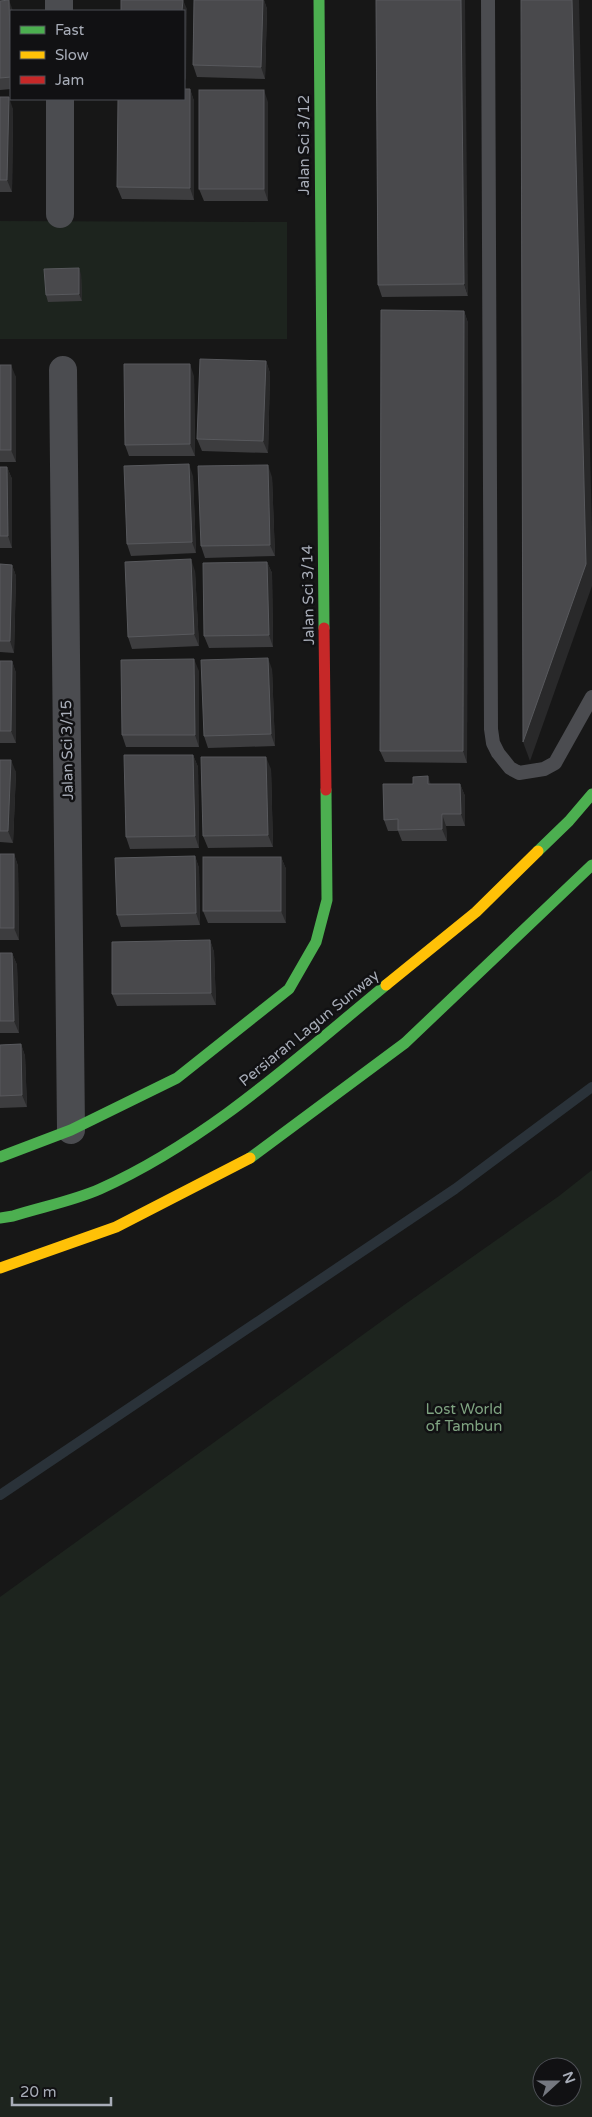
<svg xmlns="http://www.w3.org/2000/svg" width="592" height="2117" font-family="'Varela Round',sans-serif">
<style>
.green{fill:#1d241e;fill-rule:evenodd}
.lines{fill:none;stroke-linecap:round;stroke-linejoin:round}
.stream{stroke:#2a3239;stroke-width:10}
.lane{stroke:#4b4c50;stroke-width:14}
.street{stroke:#4b4c50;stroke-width:28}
.fast{stroke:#4caf50;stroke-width:11}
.slow{stroke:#ffc107;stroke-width:11}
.jam{stroke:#c62828;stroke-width:11}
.wall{fill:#3d3d3f}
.shaded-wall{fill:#29292a}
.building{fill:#49494c;stroke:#58595d}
.labels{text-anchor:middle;stroke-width:5;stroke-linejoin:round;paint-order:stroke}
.street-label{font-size:15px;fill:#a8adb8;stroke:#111113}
.park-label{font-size:15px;fill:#7fa381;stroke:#111113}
</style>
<rect width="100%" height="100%" fill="#171717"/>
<g class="green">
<path d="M0 221 287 222V339H0Z"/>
<path d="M592 1170V2117H0V1597L404 1305 559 1196ZM542 2067H572V2097H542Z"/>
</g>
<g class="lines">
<path class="stream" d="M0 1495 455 1189 592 1087"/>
<path class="lane" d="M488 0 491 729 493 743 498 753 510 768 519 773 544 769 555 763 592 697"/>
<g class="street">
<path d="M59 0V11"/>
<path d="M60 99V214"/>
<path d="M63 370 71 1130"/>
</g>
<g class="fast">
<path d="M319 0 324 628"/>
<path d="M538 851 569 821 592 794"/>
<path d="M0 1157 71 1130 177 1078 289 989 316 942 327 900 326 790"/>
<path d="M250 1158 405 1043 592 865"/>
<path d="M0 1218 13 1216C41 1207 73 1201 100 1189 207 1141 296 1059 386 985"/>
</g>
<g class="slow">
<path d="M386 985 476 912 538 851"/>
<path d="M0 1268 116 1227 250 1158"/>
</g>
<path class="jam" d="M324 628 326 790"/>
</g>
<g class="wall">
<path d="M194 0H264L267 9 265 79 197 77 193 65Z"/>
<path d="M376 0 468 296 382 297 378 285Z"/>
<path d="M0 1 11 11V89L0 90Z"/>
<path d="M190 89 194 101V200L122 199 117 187Z"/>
<path d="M0 97 13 109 12 192H0Z"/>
<path d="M268 102V201H204L199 189Z"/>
<path d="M81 274 82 301 48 302 46 295Z"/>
<path d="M464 311 468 323 467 763 385 762 380 751Z"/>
<path d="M266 361 270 373 268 453 202 451 197 439Z"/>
<path d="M0 365 16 377V462H0Z"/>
<path d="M194 376 195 456H129L125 445Z"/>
<path d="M0 467H7L12 479V548H0Z"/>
<path d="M193 476 196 553 131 556 127 544Z"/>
<path d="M272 477 275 556 205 558 201 546Z"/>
<path d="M267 562 272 573 273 647 209 648 204 636Z"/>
<path d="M0 564 12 565 16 576 14 653 0 652Z"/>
<path d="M195 571 199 646 132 649 128 637Z"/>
<path d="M0 661H12L16 673V743H0Z"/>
<path d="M272 669 275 746 208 748 204 736Z"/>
<path d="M199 671V747H126L122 735Z"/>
<path d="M193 755 198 767 199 848 130 849 126 837Z"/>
<path d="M0 760 16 772 13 843 0 842Z"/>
<path d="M271 769 273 847 208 848 203 836Z"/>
<path d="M431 784H460L465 796V826H446L447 841H402L398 831H388L384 820Z"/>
<path d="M0 854H14L18 866 19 940H0Z"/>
<path d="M195 856 199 868 200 925 121 927 117 915Z"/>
<path d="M281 857 286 869V923H208L203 911Z"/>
<path d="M210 940 214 952 216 1005 117 1006 112 994Z"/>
<path d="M0 953H12L17 965 19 1033H0Z"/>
<path d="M21 1044 25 1056 27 1107 0 1108V1045Z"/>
</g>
<g class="shaded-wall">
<path d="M9 0 13 11H11V58Z"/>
<path d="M183 0 187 9 186 81 184 75V11H182Z"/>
<path d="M263 0H264L267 9 265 79 261 67Z"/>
<path d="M461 0H465L468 296 464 284Z"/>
<path d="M572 0H579L592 530V586L530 761 523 742Z"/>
<path d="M190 89 194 101V200L190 188Z"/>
<path d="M264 90 268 102V201L264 189Z"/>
<path d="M9 97 13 109 12 192 7 180Z"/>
<path d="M79 268 81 274 82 301 79 294Z"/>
<path d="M464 311 468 323 467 763 463 751Z"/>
<path d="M266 361 270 373 268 453 263 441Z"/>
<path d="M190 364 194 376 195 456 190 444Z"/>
<path d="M11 365 16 377V462L11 450Z"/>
<path d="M189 464 193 476 196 553 192 542Z"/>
<path d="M268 465 272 477 275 556 270 545Z"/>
<path d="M7 467 12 479V548L8 536Z"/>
<path d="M191 559 195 571 199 646 194 634Z"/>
<path d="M267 562 272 573 273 647 269 635Z"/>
<path d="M12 565 16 576 14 653 10 641Z"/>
<path d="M268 658 272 669 275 746 271 734Z"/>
<path d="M194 659 199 671V747L195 735Z"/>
<path d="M12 661 16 673V743L11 731Z"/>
<path d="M193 755 198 767 199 848 195 836Z"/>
<path d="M266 757 271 769 273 847 268 835Z"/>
<path d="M11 760 16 772 13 843 8 831Z"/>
<path d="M428 776 432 788 428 784Z"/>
<path d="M460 784 465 796V826L461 814Z"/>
<path d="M442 814 446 826 447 841 442 829Z"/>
<path d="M14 854 18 866 19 940 14 928Z"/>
<path d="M195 856 199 868 200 925 196 913Z"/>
<path d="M281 857 286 869V923L281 911Z"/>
<path d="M210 940 214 952 216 1005 211 993Z"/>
<path d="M12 953 17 965 19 1033 14 1021Z"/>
<path d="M21 1044 25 1056 27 1107 22 1095Z"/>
</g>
<g class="building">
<path d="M9 0 11 77 0 78V1Z"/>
<path d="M121 0H183L182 11H121Z"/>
<path d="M194 0H263L261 67 193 65Z"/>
<path d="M376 0H461L464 284 378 285Z"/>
<path d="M521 0H572L586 564 523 742Z"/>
<path d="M184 89H190V188L117 187 118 99H184Z"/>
<rect x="199" y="90" width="65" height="99"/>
<path d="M0 97H9L7 180H0Z"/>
<path d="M79 268V294L46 295 44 269Z"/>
<path d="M381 310 464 311 463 751H380Z"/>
<path d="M200 359 266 361 263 441 197 439Z"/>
<path d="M124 364H190V444L125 445Z"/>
<rect x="0" y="365" width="11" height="85"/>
<path d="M189 464 192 542 127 544 124 466Z"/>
<path d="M268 465 270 545 201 546 198 466Z"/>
<path d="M0 467H7L8 536H0Z"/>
<path d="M191 559 194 634 128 637 125 562Z"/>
<path d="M267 562 269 635 204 636 203 563Z"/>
<path d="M0 564 12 565 10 641H0Z"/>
<path d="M268 658 271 734 204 736 201 660Z"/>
<path d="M194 659 195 735H122L121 660Z"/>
<path d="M0 661H12L11 731H0Z"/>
<path d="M124 755H193L195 836 126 837Z"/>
<path d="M201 757H266L268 835 203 836Z"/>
<path d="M0 760H11L8 831H0Z"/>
<path d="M428 776V784H460L461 814H442V829L398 830V819L384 820 383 784H413V777Z"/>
<rect x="0" y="854" width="14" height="74"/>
<path d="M195 856 196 913 117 915 115 858Z"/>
<rect x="203" y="857" width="78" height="54"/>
<path d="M210 940 211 993 112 994V942Z"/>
<path d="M0 953H12L14 1021H0Z"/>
<path d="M21 1044 22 1095 0 1096V1045Z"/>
</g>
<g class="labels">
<g class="street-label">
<text transform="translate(304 145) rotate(-90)" y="5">Jalan Sci 3/12</text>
<text transform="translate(308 595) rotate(-91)" y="5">Jalan Sci 3/14</text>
<text transform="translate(67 750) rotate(-91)" y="5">Jalan Sci 3/15</text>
<text transform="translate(309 1028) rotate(-39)" y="5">Persiaran Lagun Sunway</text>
</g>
<g class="park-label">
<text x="464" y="1414">Lost World<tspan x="464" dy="17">of Tambun</tspan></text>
</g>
</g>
<rect x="10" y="10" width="175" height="90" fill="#111113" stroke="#4d4f55"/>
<rect x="20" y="26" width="25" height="8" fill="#4caf50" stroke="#4d4f55"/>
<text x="55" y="35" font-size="15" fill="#a8adb8">Fast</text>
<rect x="20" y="51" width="25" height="8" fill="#ffc107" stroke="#4d4f55"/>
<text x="55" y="60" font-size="15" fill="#a8adb8">Slow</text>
<rect x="20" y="76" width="25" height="8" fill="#c62828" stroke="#4d4f55"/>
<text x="55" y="85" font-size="15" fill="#a8adb8">Jam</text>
<g transform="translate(557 2082) rotate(69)"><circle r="24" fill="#111113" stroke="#4d4f55"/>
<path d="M0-4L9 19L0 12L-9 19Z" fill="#757880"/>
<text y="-8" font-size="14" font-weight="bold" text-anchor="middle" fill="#a8adb8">N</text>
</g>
<path d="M12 2097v8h99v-8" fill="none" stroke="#a8adb8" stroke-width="2.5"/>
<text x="20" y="2097" font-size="15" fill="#a8adb8" stroke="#111113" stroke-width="4" paint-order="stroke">20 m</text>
</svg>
